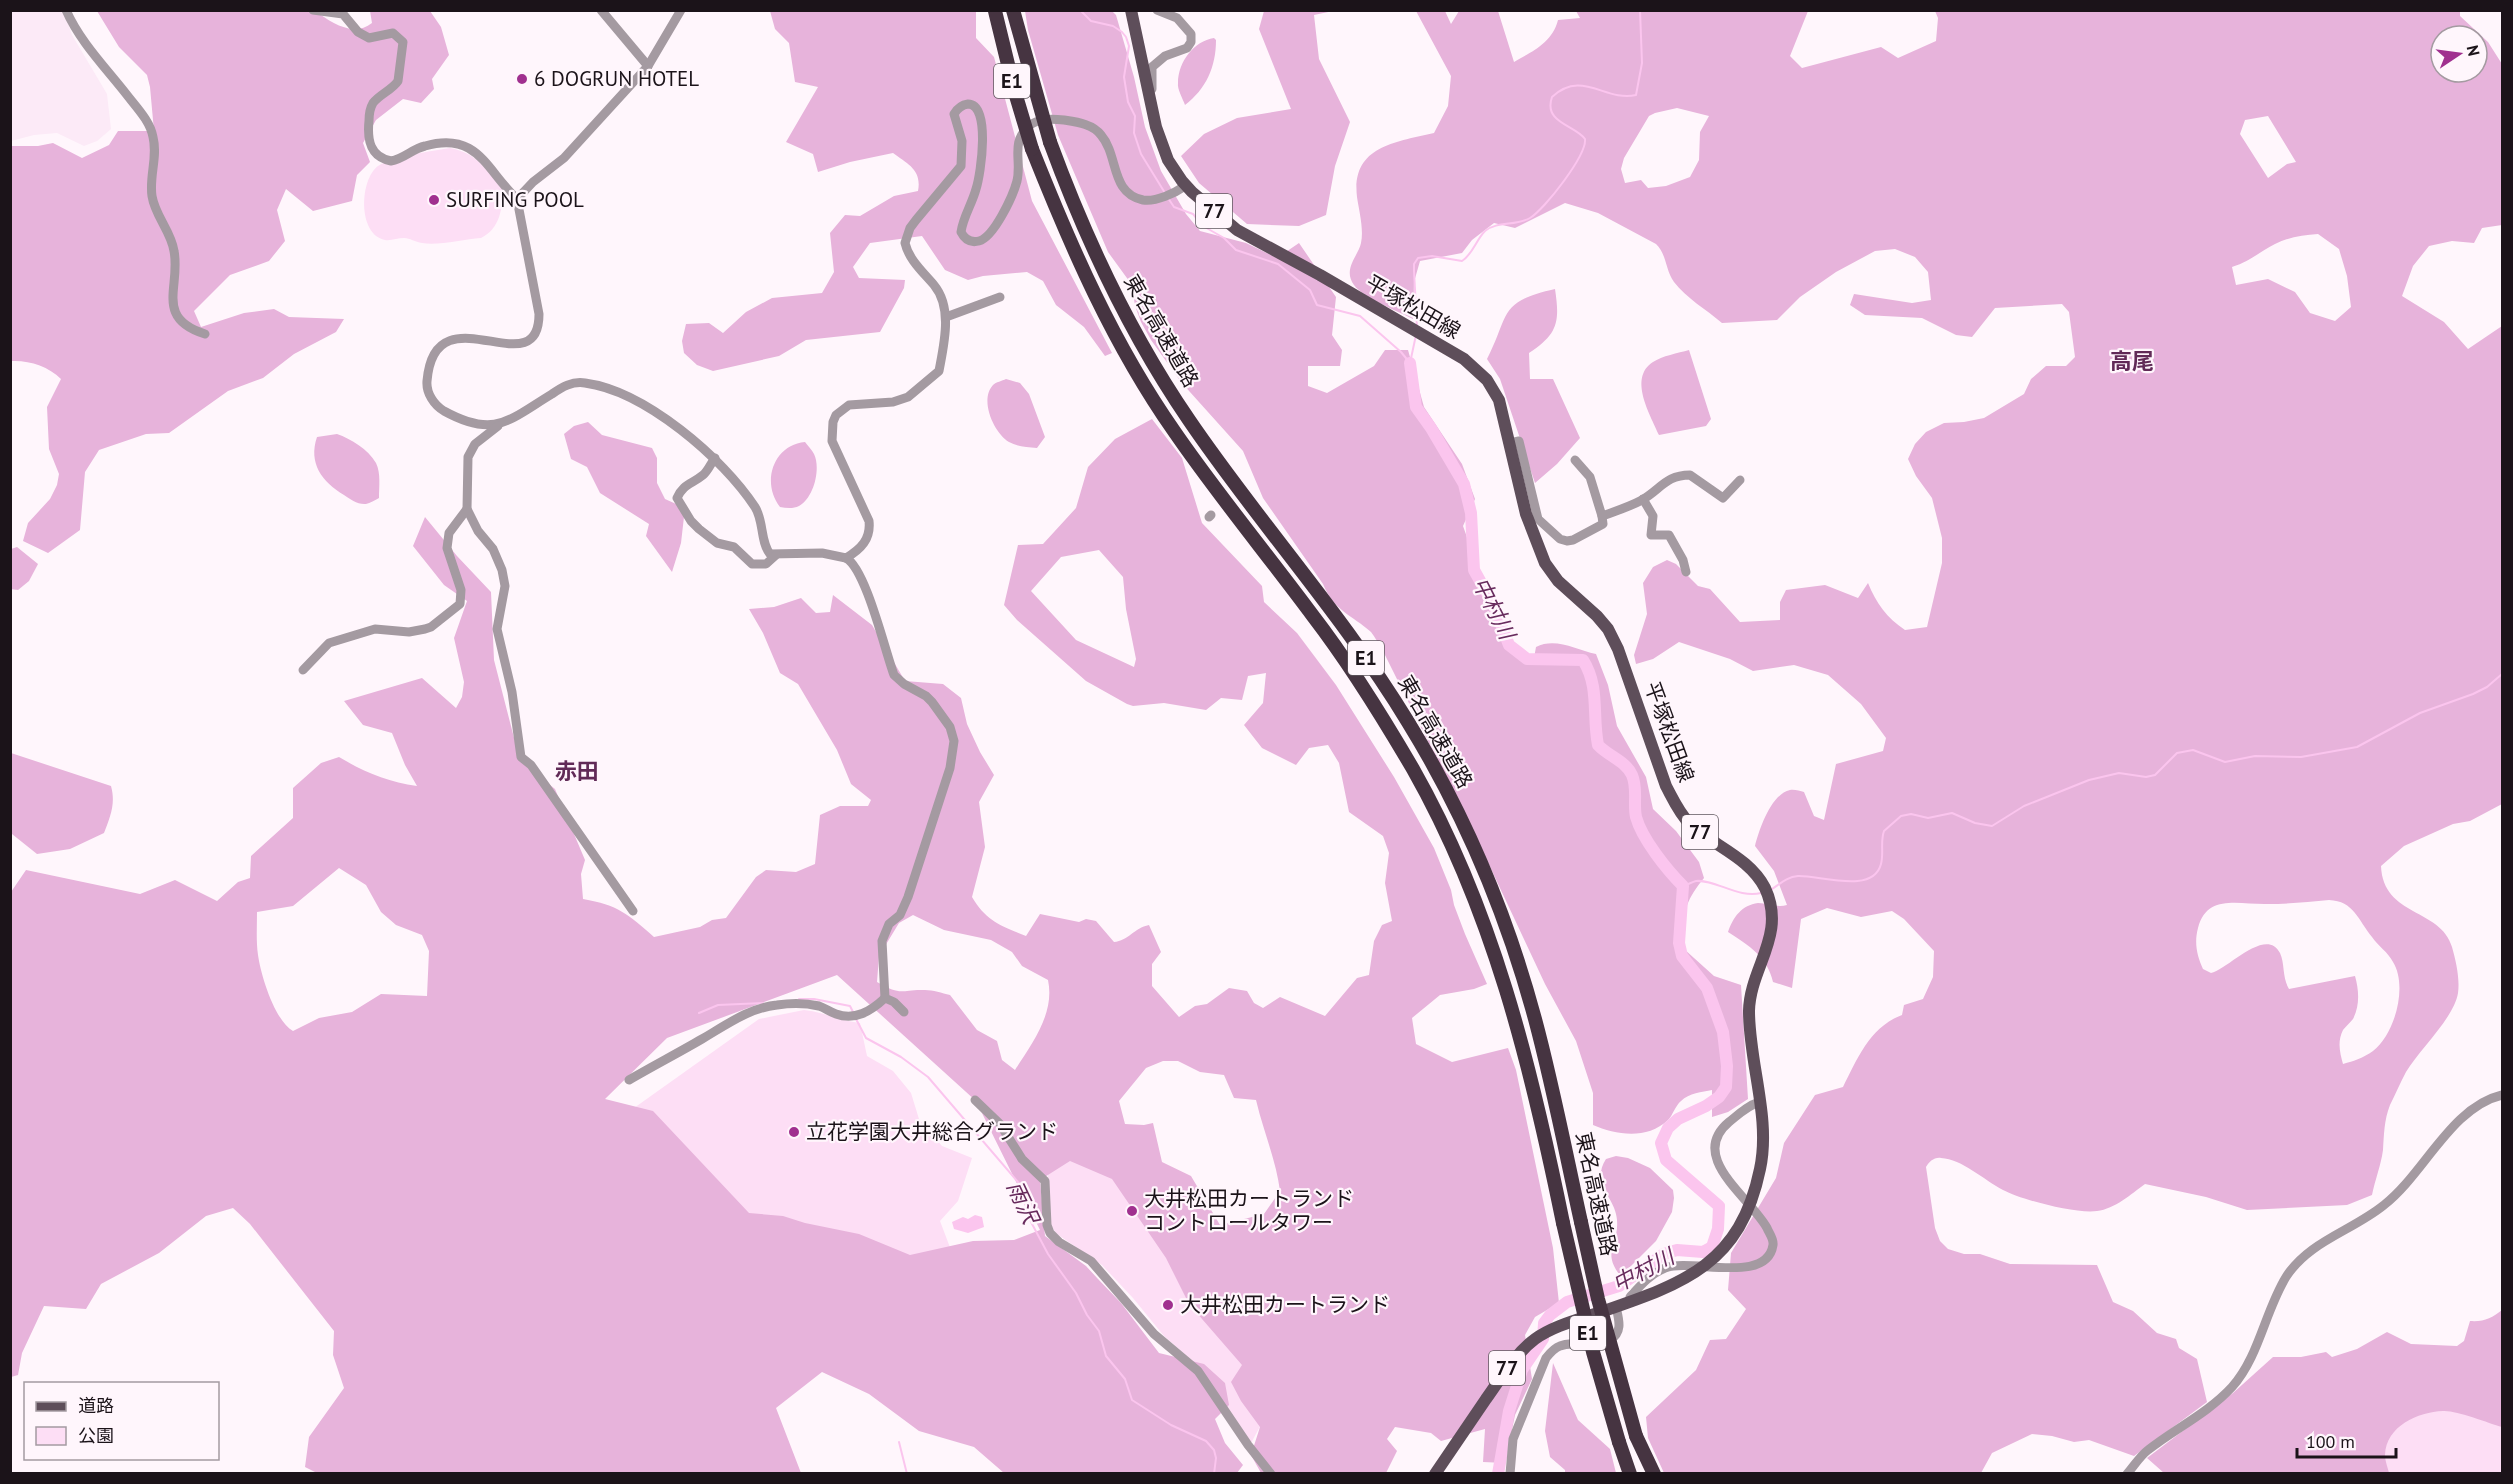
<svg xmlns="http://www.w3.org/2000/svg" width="2513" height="1484" font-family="'PT Sans','Noto Sans JP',sans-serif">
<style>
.built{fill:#fceaf7}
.green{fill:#fddef5}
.forest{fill:#e7b3db;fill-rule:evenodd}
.water{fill:#fbc5ee}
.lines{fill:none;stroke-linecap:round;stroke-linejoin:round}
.stream{stroke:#fbc5ee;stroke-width:2}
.river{stroke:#fbc5ee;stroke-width:12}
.minor{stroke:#a49aa1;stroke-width:9}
.major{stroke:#5e4e5a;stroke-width:12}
.highway{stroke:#463441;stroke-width:14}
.highway-bridge{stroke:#463441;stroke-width:14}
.poi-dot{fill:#a0308f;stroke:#fff6fc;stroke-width:2}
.labels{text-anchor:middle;stroke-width:4.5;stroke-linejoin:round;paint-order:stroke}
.shield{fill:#fff6fc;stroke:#5f575d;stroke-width:1.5}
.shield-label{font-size:20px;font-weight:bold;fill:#1b1319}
.poi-label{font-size:21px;fill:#1b1319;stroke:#fff6fc;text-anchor:start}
.street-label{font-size:21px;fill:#1b1319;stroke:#fff6fc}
.neighbourhood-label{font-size:22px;font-weight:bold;fill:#612a57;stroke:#fff6fc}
.water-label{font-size:22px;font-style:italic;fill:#682b5d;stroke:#fff6fc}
</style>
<rect width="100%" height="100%" fill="#fff6fc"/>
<path class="built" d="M11 11H64L72 35 107 94 111 129 97 141 84 146 57 133 34 135 11 141Z"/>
<g class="green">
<path d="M450 148C477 153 486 169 503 189 502 208 501 228 481 238 464 239 438 246 422 243 415 242 410 238 404 238 398 238 391 241 385 240 357 234 360 179 378 166 393 156 432 151 450 148Z"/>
<path d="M804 1010C824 1012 840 1021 860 1023L867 1056 893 1071 911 1093 919 1119 942 1146 972 1158 958 1201 940 1221 954 1258 899 1259 749 1220 634 1108 759 1019Z"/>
<path d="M1072 1158 1104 1171 1134 1199 1245 1358 1268 1412 1251 1443 1199 1367 1164 1336 1133 1298 1102 1265 1057 1234 1051 1226 1047 1181 1049 1170Z"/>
<path d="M2502 1398V1473H2376L2392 1405Z"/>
</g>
<g class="forest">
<path d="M1111 10 1116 15 1134 77 1145 127 1161 171 1186 214 1200 231 1246 243 1277 258 1299 243 1336 297 1332 335 1342 350 1340 366H1308V386L1327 393 1374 366 1385 350H1408L1424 407 1462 464 1475 499 1463 526C1480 573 1492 616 1521 658H1534L1536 647C1556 637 1576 650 1596 654L1608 685 1617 726 1646 777 1653 809 1676 831 1699 862 1704 878C1683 904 1682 916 1684 949L1714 976 1741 985 1748 1099 1728 1112 1712 1117V1090C1702 1092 1689 1093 1681 1101 1675 1106 1673 1115 1668 1120 1647 1140 1616 1135 1593 1125V1093L1576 1041 1545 984 1484 854 1382 649C1378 643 1375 637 1371 632 1352 615 1334 611 1323 584L1263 498 1243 451 1181 382 1151 340 1141 322 1135 306 1132 285 1108 252 1058 135 1028 30 1025 11Z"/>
<path d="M2460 10V16L2488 42 2502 64V225L2482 228 2474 243 2452 241 2429 246 2413 266 2402 296 2444 322 2468 349 2502 326V804L2470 821 2453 824 2404 846 2381 866C2383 917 2441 908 2452 947 2456 961 2460 979 2458 993 2454 1018 2419 1050 2406 1072 2400 1083 2395 1095 2390 1105 2384 1120 2384 1135 2383 1150 2381 1165 2375 1180 2372 1195L2347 1205 2247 1210 2206 1197 2145 1184C2131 1194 2115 1209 2097 1211 2076 1214 2022 1200 2003 1190 1984 1180 1962 1159 1941 1158 1934 1157 1929 1162 1926 1167L1935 1228 1940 1241 1948 1249 1964 1254H1980L2010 1264 2097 1265 2113 1302 2133 1311 2157 1333 2176 1339 2179 1348 2197 1359 2207 1402 2134 1456 2089 1440 2074 1442 2052 1436 2032 1434 1992 1453 1981 1473H1664L1648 1438 1646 1417 1696 1370 1710 1340 1726 1339 1746 1309 1728 1290 1731 1253 1776 1178 1784 1143 1815 1095 1843 1087C1857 1059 1870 1027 1902 1015L1904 1005 1923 999 1933 977 1934 951 1904 919 1892 911 1861 917 1827 908 1801 919 1792 988 1773 982C1767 956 1749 946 1728 932 1733 917 1742 905 1758 903 1768 903 1777 908 1787 905L1774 871 1755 846C1759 830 1771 794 1790 790 1794 789 1800 791 1804 792L1814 816 1824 820 1836 764 1883 751 1886 738 1861 704 1828 675 1794 665 1753 671 1730 659 1679 642 1653 659 1636 664 1634 655 1647 614 1643 583 1653 567 1667 560 1676 564 1698 586 1710 589 1740 622 1780 620V602L1786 590 1825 585 1858 598 1868 583C1876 603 1887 618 1905 630L1927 627 1942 563V538L1932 498 1916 476 1908 459 1915 444 1926 432 1944 423 1964 422 1984 418 2024 394 2031 379 2046 366H2066L2075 357 2069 312 2062 304 1995 308 1972 337 1956 335 1922 318 1865 315 1850 305 1854 294 1912 303 1931 300 1928 272 1915 257 1895 249 1875 251 1836 272 1800 297 1777 320 1722 323C1707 310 1686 298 1674 282 1665 269 1667 255 1656 244L1598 213 1565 203 1515 228 1494 223 1472 240 1462 253 1420 261 1414 282 1413 319C1398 311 1363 298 1354 285 1342 269 1359 255 1361 243 1364 229 1359 211 1357 197 1351 146 1396 142 1434 133L1448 106 1451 76 1416 11H1445L1451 24 1459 11H1498L1514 62C1533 51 1552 43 1558 20L1580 18 1576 11H1808L1790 56 1802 68 1881 47 1898 58 1936 41 1938 18 1935 11ZM2441 36H2477V72H2441ZM1677 108 1709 116 1700 132 1699 160 1690 177 1666 186 1648 188 1641 180 1625 183 1621 169 1624 158 1649 116 1655 113ZM2268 116 2296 162 2287 164 2268 178 2240 134 2245 120ZM2318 234 2339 249 2347 276 2351 307 2335 321 2310 313 2295 292 2268 279 2236 285 2232 267C2251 261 2259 252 2275 244 2289 237 2303 235 2318 234ZM2329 900C2354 901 2358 920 2372 937 2378 946 2388 952 2393 962 2408 986 2395 1034 2373 1051 2363 1058 2354 1061 2343 1064 2340 1053 2337 1042 2343 1030 2346 1026 2350 1023 2353 1019 2360 1006 2359 990 2355 976L2289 989C2282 977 2285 964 2280 953 2266 926 2228 969 2211 973L2203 969C2197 956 2194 943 2198 928 2207 893 2240 905 2268 904 2288 904 2309 902 2329 900Z"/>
<path d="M97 11H315C331 22 353 38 372 23L370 11H430L441 27 449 55 432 79 434 89 421 103 403 99 376 120 363 143 370 162 357 175 352 201 313 211 286 189 277 210 285 241 269 261 230 275 194 311 201 327 244 313 274 309 289 317 344 319 336 332 294 354 263 378 228 391 169 433 146 434 99 450 85 472 80 530 48 553 23 541 28 523 50 499 57 485 59 474 49 449 47 407 61 379C48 366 29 360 11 361V146H38L53 143 82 158 109 145 118 131H154L150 87 147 75 119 47Z"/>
<path d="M770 11H976V38L994 57 1032 201 1112 353 1105 356 1084 327 1056 305 1043 281 1027 272 983 276 968 280 945 270 922 236 870 243 853 267 859 278 905 280 904 288 880 332 806 340 779 356 713 371 697 365 684 353 682 341 686 324 709 323 723 333 746 312 772 298 822 293 834 272 830 233 845 215 860 216 894 196 918 191C922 170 908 164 893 153L850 162 818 172 813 154 786 142 818 87 795 82 789 43 775 29Z"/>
<path d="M1264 11H1333L1314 15 1319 59 1350 122 1335 166 1326 215 1299 226 1247 224 1199 183 1181 156 1204 134 1237 118 1291 109 1259 29Z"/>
<path d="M1214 38 1216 40C1216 67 1206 89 1185 105 1183 99 1177 89 1178 83 1178 62 1194 41 1214 38Z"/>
<path d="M1555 289C1560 322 1558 334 1529 353L1530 379H1553L1580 438 1557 464 1535 483 1500 379 1487 359C1510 315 1497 302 1555 289Z"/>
<path d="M1689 350 1711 419 1706 426 1659 435C1650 414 1628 378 1653 362 1662 356 1678 353 1689 350Z"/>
<path d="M1006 379 1020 383 1029 394 1045 437 1037 448C1027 447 1018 447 1009 442 994 433 979 400 993 385 996 382 1002 381 1006 379Z"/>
<path d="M1152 419 1182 458 1202 523 1262 586 1264 602 1297 633 1336 685 1394 777 1434 848 1451 890 1454 905 1465 934 1487 984 1474 989 1440 995 1412 1018 1416 1044 1452 1062 1508 1048 1516 1070 1553 1248 1559 1303 1535 1317 1525 1335 1532 1379 1515 1415 1505 1463 1483 1462 1485 1429 1441 1441 1431 1433 1395 1427 1387 1439 1397 1451 1386 1473H1261L1251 1455 1260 1427 1241 1401 1231 1382 1242 1365 1189 1304 1166 1258 1112 1179 1070 1161 1040 1180 1045 1236 1086 1266 1098 1279 1121 1303 1159 1353 1204 1364 1225 1383 1229 1405 1215 1419 1225 1443 1243 1465 1237 1473H1004L974 1447 919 1431 869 1394 822 1372 776 1408 801 1473H317L305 1467 309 1437 344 1388 333 1355 334 1331 250 1224 233 1208 206 1216 159 1253 101 1284 86 1309 44 1306 22 1353 18 1375 11 1377V892L26 870 140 894 175 880 217 901 238 882 250 878 251 856 293 818V788L321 763 339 757C364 772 388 782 417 786L405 765 392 733 363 725 344 701 422 678 456 708 462 697 464 682 454 638 467 601 444 585 413 546 425 517 457 556 491 592 494 660 520 761 555 789 585 860 581 874 583 899C618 905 628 914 654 937L700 927 712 920 726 918 756 877 766 870 796 872 815 864 820 815 840 806H868L871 800 851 784 837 750 798 684 780 673 763 633 749 609 774 607 801 598 816 613 830 612 833 595 872 625 905 681 943 684 961 698 967 724 980 752 994 775 979 802 985 847 972 897C986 921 1001 926 1026 936L1040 914 1079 922 1086 919 1096 921 1114 942C1128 941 1134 928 1149 925L1161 952 1152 964V986L1179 1017 1195 1006 1207 1004 1229 988 1247 991 1254 1003 1263 1008 1280 997 1325 1016 1357 978 1369 975 1374 941 1382 925 1392 921 1385 883 1389 853 1383 836 1349 812 1339 763 1328 745 1309 748 1296 765 1262 748 1244 725 1263 703 1266 673 1248 676 1242 700 1221 698 1206 710 1164 703 1133 706 1127 704 1086 681 1017 620 1004 605 1018 545 1043 544 1076 508 1088 467 1115 439ZM1099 550 1123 577 1126 609 1136 659 1134 667 1076 640 1031 591 1061 557ZM339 868 366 885 381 912 396 925 422 935 429 951 427 996 381 994 352 1012 319 1018 293 1031C275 1021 261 976 258 955 256 941 257 926 257 912L293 906ZM913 915 944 930 991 940 1012 952 1022 966 1048 980C1055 1013 1033 1042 1015 1070L1002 1060 997 1041 977 1030 950 995C942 993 933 990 925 990 900 989 903 997 877 982L879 956 899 923ZM837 975 976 1101 1040 1230 1014 1240 973 1241 910 1255 859 1234 805 1223 783 1216 749 1213 653 1111 605 1099 667 1038ZM1163 1061H1178L1200 1072 1224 1075 1234 1098 1256 1100C1263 1130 1276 1160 1280 1191L1264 1214 1220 1225 1191 1176 1162 1162 1153 1123 1144 1125 1125 1124 1119 1101 1146 1068Z"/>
<path d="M588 422 602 435 652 448 657 458V483L665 499 685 508 681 543 672 572 646 536 649 524 600 493 587 467 571 459 564 434 574 426Z"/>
<path d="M337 434C351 439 368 449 376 463 381 473 379 487 379 498 375 500 370 503 366 504 358 505 350 499 344 495 322 482 308 463 317 437Z"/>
<path d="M805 442C808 446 812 450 814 454 821 468 814 498 799 506 793 509 786 508 780 507 761 483 773 445 805 442Z"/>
<path d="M17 547 38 564 29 581 18 590 10 589 11 549Z"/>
<path d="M11 753 111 786C116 804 110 817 104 833L70 849 37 854 12 834Z"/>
<path d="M1616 1156 1628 1158 1650 1168 1673 1190 1674 1198 1672 1212 1656 1241 1627 1270 1619 1274C1602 1251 1619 1244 1617 1220 1616 1198 1590 1184 1606 1159Z"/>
<path d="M2502 1310V1427C2488 1423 2456 1410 2443 1411 2418 1412 2386 1426 2385 1455 2385 1461 2388 1468 2389 1473H2164L2147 1458 2233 1393 2273 1357H2301L2326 1352 2332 1357 2357 1349 2387 1332 2411 1344 2457 1346 2464 1341 2470 1321C2484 1322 2492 1318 2502 1310Z"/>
<path d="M1553 1363 1578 1420 1610 1449 1616 1473H1565V1470L1550 1457 1545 1431Z"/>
</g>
<path class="water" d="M975 1215 982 1217 984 1227 968 1233 954 1229 952 1222 963 1217 968 1219Z"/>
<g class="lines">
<g class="stream">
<path d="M1080 10 1091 21 1113 26 1122 32 1126 37 1129 46 1124 77 1128 102 1135 116 1134 133 1141 154 1165 193"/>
<path d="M1168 198 1174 207 1193 214 1203 226 1224 238 1236 250 1278 264 1310 290 1317 305 1360 316 1401 352 1410 363 1416 335"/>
<path d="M1417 327 1414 271V264L1418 258 1432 256 1462 261C1473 254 1476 240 1485 231 1497 221 1516 226 1530 218 1544 210 1587 155 1585 139 1575 125 1543 123 1552 97 1582 69 1605 102 1636 95L1642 63 1640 10"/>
<path d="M1683 886C1687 885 1692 882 1696 881 1715 879 1739 899 1761 893"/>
<path d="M1769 891C1779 885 1786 877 1798 876 1819 875 1873 895 1881 864 1884 853 1880 842 1884 831L1901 816 1911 814 1928 818 1952 813 1975 823 1992 826 2024 806 2089 780 2119 773 2146 777 2155 775 2177 753 2193 750 2225 762 2255 756 2301 757 2357 747 2420 713 2473 694 2487 687 2502 674"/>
<path d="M799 999H814L850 1006 854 1014"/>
<path d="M699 1013 718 1005 763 1003"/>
<path d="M856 1019 866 1038 901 1057 928 1077 1018 1182 1031 1222 1048 1254 1076 1293 1087 1315 1099 1331 1106 1356 1125 1379 1132 1400 1171 1425 1206 1441 1214 1450 1216 1458 1214 1474"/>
<path d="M899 1442 907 1474"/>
</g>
<path class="river" d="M1410 363 1416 407 1431 428 1464 484 1471 513 1474 570 1494 606 1509 645 1527 659 1583 660C1600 687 1592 715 1598 745 1608 756 1626 761 1632 775 1638 789 1633 803 1636 817 1642 839 1667 870 1683 886L1679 943 1682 956 1707 988 1723 1032 1727 1066 1726 1087 1719 1097 1706 1106 1678 1119 1668 1128 1661 1143 1666 1160 1719 1206 1718 1229 1712 1247 1703 1252 1677 1250 1664 1254 1619 1286 1567 1302 1550 1315 1544 1323 1543 1339 1522 1370 1509 1411 1498 1474"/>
<g class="minor">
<path d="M66 10C80 42 106 68 127 95 137 108 150 121 153 137 158 157 149 176 152 196 155 216 171 231 174 251 181 286 154 318 205 334"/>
<path d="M313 10 343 14 358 32 369 38 393 33 403 42 398 81C392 90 380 94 373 103 370 108 369 115 369 121 367 140 370 157 391 161 404 159 412 149 425 146 478 131 486 170 517 199"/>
<path d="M601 10 648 66"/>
<path d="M681 10 648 66 564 158 533 182 517 199 539 314C539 389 435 287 427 381 426 393 434 405 444 411 495 439 509 420 552 394 562 387 572 381 585 383 645 391 723 458 755 507 764 521 760 541 770 554L822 553 846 558C861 549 871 539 869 521L832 441 833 422 836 415 849 405 893 402 908 397 939 371C944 344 953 308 934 285 923 272 909 260 905 243L910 228 916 220 961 166 962 141 954 114C957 109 961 105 968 104 991 104 981 174 976 189 972 204 963 217 961 232 965 240 971 243 979 241 994 237 1013 196 1017 181 1022 160 1010 143 1029 126 1038 118 1053 119 1064 120 1077 122 1093 124 1101 135 1119 156 1110 193 1143 200 1156 202 1175 193 1185 186"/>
<path d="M1152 89V67L1165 56 1187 48 1191 42V34L1177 18 1157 10"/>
<path d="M946 317 1000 297"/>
<path d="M498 426 475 444 468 457 467 509 478 531 493 549 502 570 505 586 497 629 512 692 521 757 531 765 633 911"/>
<path d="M1510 443 1519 441 1538 519 1560 539 1567 541 1573 540 1603 524 1602 516C1616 511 1629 507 1642 500 1661 489 1666 475 1690 475L1723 498 1740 480"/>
<path d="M715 458C711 463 708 471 703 475 692 484 683 484 677 498L691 521 699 529 717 543 734 547 752 564H766L776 555"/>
<path d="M1575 460 1590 477 1602 516"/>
<path d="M1643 499 1653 516 1651 535H1669L1683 560 1686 572"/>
<path d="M1209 517 1211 515"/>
<path d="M846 558C866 569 885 651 894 675L904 684 926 696 932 702 950 727 954 741 950 768 908 897 900 915 889 924 882 941 885 998 894 1002 904 1012"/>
<path d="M303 670 329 643 375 629 409 632 425 629 431 627 460 604 461 590 447 548 449 533 467 509"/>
<path d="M629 1080C653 1066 678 1053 702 1039 726 1025 749 1008 777 1005 790 1003 806 1003 819 1006 825 1008 830 1012 836 1014 855 1021 871 1011 885 998"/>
<path d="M975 1100 1000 1124 1022 1159 1045 1181 1047 1225 1050 1233 1059 1242 1091 1261 1154 1334 1198 1371 1248 1445 1271 1474"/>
<path d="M1631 1302 1630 1297C1640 1286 1650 1274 1665 1268 1692 1258 1767 1285 1773 1245 1774 1239 1769 1233 1767 1228 1750 1197 1687 1157 1729 1122 1739 1114 1747 1106 1759 1102"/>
<path d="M1510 1474 1513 1439 1546 1358C1550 1353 1554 1348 1560 1346 1577 1339 1592 1352 1610 1340 1623 1332 1619 1320 1616 1307"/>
<path d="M2127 1474C2134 1466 2140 1456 2148 1450 2176 1428 2208 1413 2232 1387 2259 1357 2265 1311 2286 1277 2309 1241 2352 1231 2384 1205 2424 1174 2451 1107 2502 1095"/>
</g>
<path class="major" d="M1131 10 1156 127 1168 160 1182 181 1192 192 1237 230 1320 275 1464 359 1487 380 1499 400 1526 514 1545 563 1558 581 1597 616 1608 629 1618 649 1666 786C1673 799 1679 813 1690 824 1714 846 1750 858 1765 888 1787 935 1750 967 1749 1011 1749 1063 1771 1118 1760 1169 1740 1266 1682 1284 1598 1313 1577 1320 1553 1326 1535 1339 1515 1354 1501 1378 1486 1399 1469 1424 1452 1449 1435 1474"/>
<g class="highway">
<path d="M1050 142C1086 240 1130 334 1189 420 1259 523 1343 615 1408 722 1464 813 1507 915 1535 1019 1553 1086 1566 1154 1581 1222"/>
<path d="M1032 149C1071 247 1113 344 1174 431 1218 495 1267 554 1313 616 1350 664 1382 716 1413 769 1493 910 1531 1066 1563 1223"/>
<path d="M1636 1436 1654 1474"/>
<path d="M1619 1442 1630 1474"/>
</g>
<g class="highway-bridge">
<path d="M1013 10 1050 142"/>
<path d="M995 11 1014 89 1032 149"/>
<path d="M1581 1222 1598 1299 1636 1436"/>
<path d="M1563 1223 1593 1352 1619 1442"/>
</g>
</g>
<g class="poi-dot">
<circle cx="522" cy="79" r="6"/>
<circle cx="434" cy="200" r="6"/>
<circle cx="794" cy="1132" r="6"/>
<circle cx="1132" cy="1211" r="6"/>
<circle cx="1168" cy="1305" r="6"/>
</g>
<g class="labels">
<g class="shield">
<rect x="994" y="64" width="36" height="34" rx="4.5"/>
<rect x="1196" y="194" width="36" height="34" rx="4.5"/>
<rect x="1348" y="641" width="36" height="34" rx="4.5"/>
<rect x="1682" y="815" width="36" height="34" rx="4.5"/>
<rect x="1570" y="1316" width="36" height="34" rx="4.5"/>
<rect x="1489" y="1351" width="36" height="34" rx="4.5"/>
</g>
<g class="shield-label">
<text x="1012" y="88">E1</text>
<text x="1214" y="218">77</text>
<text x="1366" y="665">E1</text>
<text x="1700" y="839">77</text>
<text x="1588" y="1340">E1</text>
<text x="1507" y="1375">77</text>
</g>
<g class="poi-label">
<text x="534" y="86">6 DOGRUN HOTEL</text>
<text x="446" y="207">SURFING POOL</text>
<text x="806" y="1139">立花学園大井総合グランド</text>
<text x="1144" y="1206">大井松田カートランド<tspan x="1144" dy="24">コントロールタワー</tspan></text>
<text x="1180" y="1312">大井松田カートランド</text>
</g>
<g class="street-label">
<text transform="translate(1413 307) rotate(30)" y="7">平塚松田線</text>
<text transform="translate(1161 331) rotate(60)" y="7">東名高速道路</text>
<text transform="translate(1435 732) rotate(60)" y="7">東名高速道路</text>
<text transform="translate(1669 732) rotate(70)" y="7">平塚松田線</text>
<text transform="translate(1596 1194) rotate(78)" y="7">東名高速道路</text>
</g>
<g class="neighbourhood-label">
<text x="2132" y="369">高尾</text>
<text x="577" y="779">赤田</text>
</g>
<g class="water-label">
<text transform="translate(1494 608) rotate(63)" y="8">中村川</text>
<text transform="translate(1023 1202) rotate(65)" y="8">雨沢</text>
<text transform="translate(1643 1270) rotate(-28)" y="8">中村川</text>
</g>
</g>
<rect width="2513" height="1484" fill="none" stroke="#1b1319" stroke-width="24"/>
<rect x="24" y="1382" width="195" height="78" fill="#fff6fc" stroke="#a49ba1" stroke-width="1.5"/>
<rect x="36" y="1402" width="30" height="9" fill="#5e4e5a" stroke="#a49ba1" stroke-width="1.5"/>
<text x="78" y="1412" font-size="18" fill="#1b1319">道路</text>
<rect x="36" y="1427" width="30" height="18" fill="#fddef5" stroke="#a49ba1" stroke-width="1.5"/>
<text x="78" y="1442" font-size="18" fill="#1b1319">公園</text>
<g transform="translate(2459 54) rotate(77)"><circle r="28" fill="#fff6fc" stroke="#a49ba1" stroke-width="1.5"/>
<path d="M0-4.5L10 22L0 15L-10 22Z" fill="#a0308f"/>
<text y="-9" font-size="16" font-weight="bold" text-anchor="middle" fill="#1b1319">N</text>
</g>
<path d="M2297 1448v9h99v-9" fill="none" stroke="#1b1319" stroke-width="3"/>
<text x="2306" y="1448" font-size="18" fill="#1b1319" stroke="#fff6fc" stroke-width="4.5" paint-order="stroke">100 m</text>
</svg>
